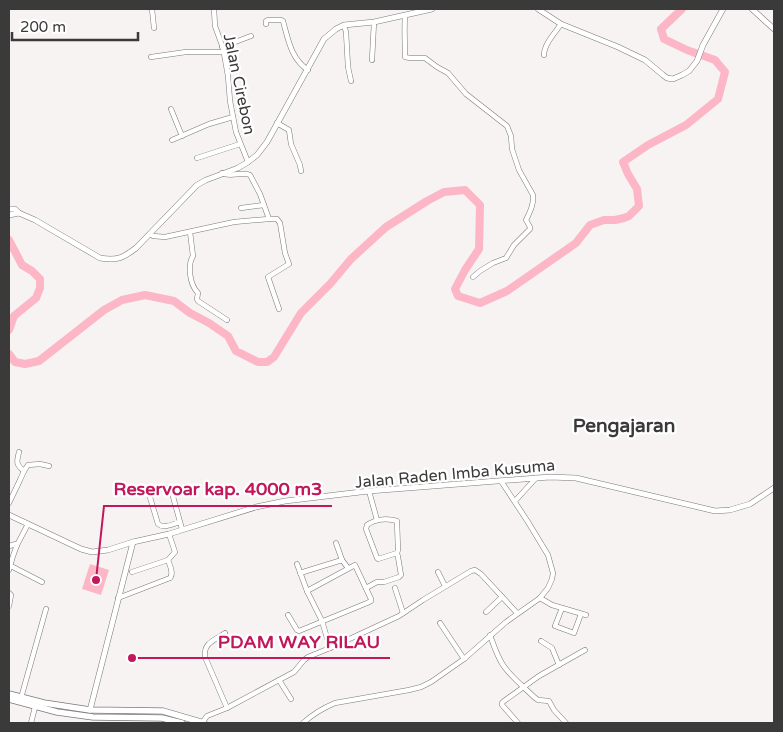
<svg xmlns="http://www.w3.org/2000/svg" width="783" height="732" font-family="'Varela Round',sans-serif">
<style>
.water{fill:#fcb6c6}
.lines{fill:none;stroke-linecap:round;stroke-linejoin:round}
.river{stroke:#fcb6c6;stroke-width:8}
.minor-casing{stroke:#7b7879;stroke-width:5.5}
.tertiary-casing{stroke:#7b7879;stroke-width:6}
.secondary-casing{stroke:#7b7879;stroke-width:7}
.minor{stroke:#fff;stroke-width:4.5}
.tertiary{stroke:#fff;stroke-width:5}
.secondary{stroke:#fff;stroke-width:5.5}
.labels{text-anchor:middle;stroke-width:4.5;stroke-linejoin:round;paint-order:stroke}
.street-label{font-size:16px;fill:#3b3a3a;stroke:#fff}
.quarter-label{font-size:19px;font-weight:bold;fill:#3b3a3a;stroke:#fff}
.leader{fill:none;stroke:#c2185b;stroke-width:2}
.callout-dot{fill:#c2185b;stroke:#fff;stroke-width:2}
.callout-label{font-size:18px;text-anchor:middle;font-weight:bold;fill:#c2185b;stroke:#fff;stroke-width:4.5;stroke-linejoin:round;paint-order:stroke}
</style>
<rect width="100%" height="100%" fill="#f7f3f3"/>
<path class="water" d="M90 564 109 570 101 595 82 589Z"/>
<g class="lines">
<g class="river">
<path d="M9 240 22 265 32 271 40 279V288L36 298 14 316 9 330"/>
<path d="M9 354 15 362 25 364 39 361 104 310 122 300 145 295 174 301 190 313 209 323 228 336 236 351 258 362H267L274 357 301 313 330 284 351 259 386 227 427 201 444 192 465 190 480 205 479 249 465 270 455 289 458 296 480 303 507 291 566 250 576 243 590 225 604 220H615L624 218 629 216 639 206 637 189 628 174 623 162 648 145 686 125 718 99 725 72 715 60 687 50 664 39 661 29 682 9"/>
</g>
<g class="minor-casing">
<g id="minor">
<path d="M152 9 154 28"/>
<path d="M214 9 215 26 223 48 228 76 230 101 236 132 248 162"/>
<path d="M405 16C404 30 405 43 405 57L410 58H425L437 67 448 73 466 94 507 126 511 136 512 149 519 170 533 195C534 204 530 212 526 220L530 227V229L514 245 506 258 493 263 480 271 473 277"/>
<path d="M266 24V21L268 20H281L283 21C288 39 291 59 308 70"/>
<path d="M344 25 346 32 348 67 351 81"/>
<path d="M222 47 251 36"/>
<path d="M544 55C544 44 555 33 561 24"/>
<path d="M151 57 186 52H223"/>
<path d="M372 60 374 22"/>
<path d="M171 109 182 136"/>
<path d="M277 123 289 130 291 144 300 165 301 171"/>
<path d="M172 140 209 124 233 117"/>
<path d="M197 158 240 144"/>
<path d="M222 173C231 178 241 171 250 175L260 194 269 219H277L280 223 285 253 289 264 268 277 279 309"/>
<path d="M241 208 264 205"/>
<path d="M190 232 193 256C187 266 190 285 198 293L197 299 198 301 227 320"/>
<path d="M150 234 153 236 165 237 234 222 269 219"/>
<path d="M19 452C17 461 15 464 24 471"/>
<path d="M369 491 377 520"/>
<path d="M515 501 536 478"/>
<path d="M9 503 20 480 24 471 28 465 40 464 49 466"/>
<path d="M180 522C173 524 164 529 158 524L149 494 152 491 169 488 172 493 182 529"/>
<path d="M336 543 342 560"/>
<path d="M17 545 28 524"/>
<path d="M9 546 16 544 17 545 13 556 9 570"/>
<path d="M297 564 307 591"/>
<path d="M11 566 42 582"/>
<path d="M132 572 168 560"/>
<path d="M438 572 445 586"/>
<path d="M300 573 342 560 348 568"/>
<path d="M366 588 377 582H384L399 577 401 575 398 557 397 553 398 550 397 521C387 518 375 519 367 525L366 529 377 558 378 559 397 553"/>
<path d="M395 588 403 613"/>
<path d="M9 593 11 595 9 606"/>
<path d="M118 598 170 578C174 573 170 566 168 560L175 552 169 534"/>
<path d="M540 598 552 605 586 615"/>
<path d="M562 608 555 626 574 633 581 614"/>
<path d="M486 612 502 597"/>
<path d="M288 615 297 630 299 631 367 603 371 601V599L355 565 307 591 322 621 330 648"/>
<path d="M440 623 464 659"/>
<path d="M225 633C215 640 203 643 205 657L227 708"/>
<path d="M490 635C494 646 497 656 503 665 511 677 524 687 534 697L538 700 549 701 554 710 566 723"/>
<path d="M541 641 552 648 559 665"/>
<path d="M279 680 291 699"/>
<path d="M21 698 46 609"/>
<path d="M31 723 35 707"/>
<path d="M202 723 207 716 227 708 294 672 304 660 308 657 330 648 399 616 423 600 471 571 475 570 481 574 517 613"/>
<path d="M303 723C313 714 323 708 335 703L409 690 421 687 431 682 464 659 506 622 540 598 548 588 552 579 553 573 548 555 528 522 501 481"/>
<path d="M518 723 502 705V703L504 701 539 676 585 650"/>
</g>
</g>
<g class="tertiary-casing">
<g id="tertiary">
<path d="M538 9 561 24 618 47 645 60 663 75 667 78 673 79 682 75 689 71 697 61 703 45 723 9"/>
<path d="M752 9 774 29"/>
<path d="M9 209H15L19 213 35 220 100 258C117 261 123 258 136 248L197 185 206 180 238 168 248 162 257 155 267 142 324 39 336 29 344 25 374 22 432 9"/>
<path d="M9 215 19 213"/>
<path d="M9 515 81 549 92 552 108 550 133 542 169 534 256 507 285 501 369 491 550 477 576 478 715 511 730 510 750 504 774 488"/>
<path d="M90 710 133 542"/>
</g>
</g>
<g class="secondary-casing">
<g id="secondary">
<path d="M9 694 44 703 90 710 163 711 204 723"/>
<path d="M9 699 57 712 93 717 162 718 182 723"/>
</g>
</g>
<use href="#minor" class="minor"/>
<use href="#tertiary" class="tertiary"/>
<use href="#secondary" class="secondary"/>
</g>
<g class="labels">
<g class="street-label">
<text transform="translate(240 84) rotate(78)" y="6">Jalan Cirebon</text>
<text transform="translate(455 473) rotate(-5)" y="6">Jalan Raden Imba Kusuma</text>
</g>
<g class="quarter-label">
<text x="624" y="432">Pengajaran</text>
</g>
</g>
<path class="leader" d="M96 580L104 506H332M132 658L208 658H390"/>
<g class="callout-dot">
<circle cx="96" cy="580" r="5"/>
<circle cx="132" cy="658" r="5"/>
</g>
<g class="callout-label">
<text x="218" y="495">Reservoar kap. 4000 m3</text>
<text x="299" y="648">PDAM WAY RILAU</text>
</g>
<rect width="783" height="732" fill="none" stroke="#3b3a3a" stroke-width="20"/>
<path d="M12 32v8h126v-8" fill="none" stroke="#3b3a3a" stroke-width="2.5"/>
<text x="20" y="32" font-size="15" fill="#3b3a3a" stroke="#ffffff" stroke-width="4" paint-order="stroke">200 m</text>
</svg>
